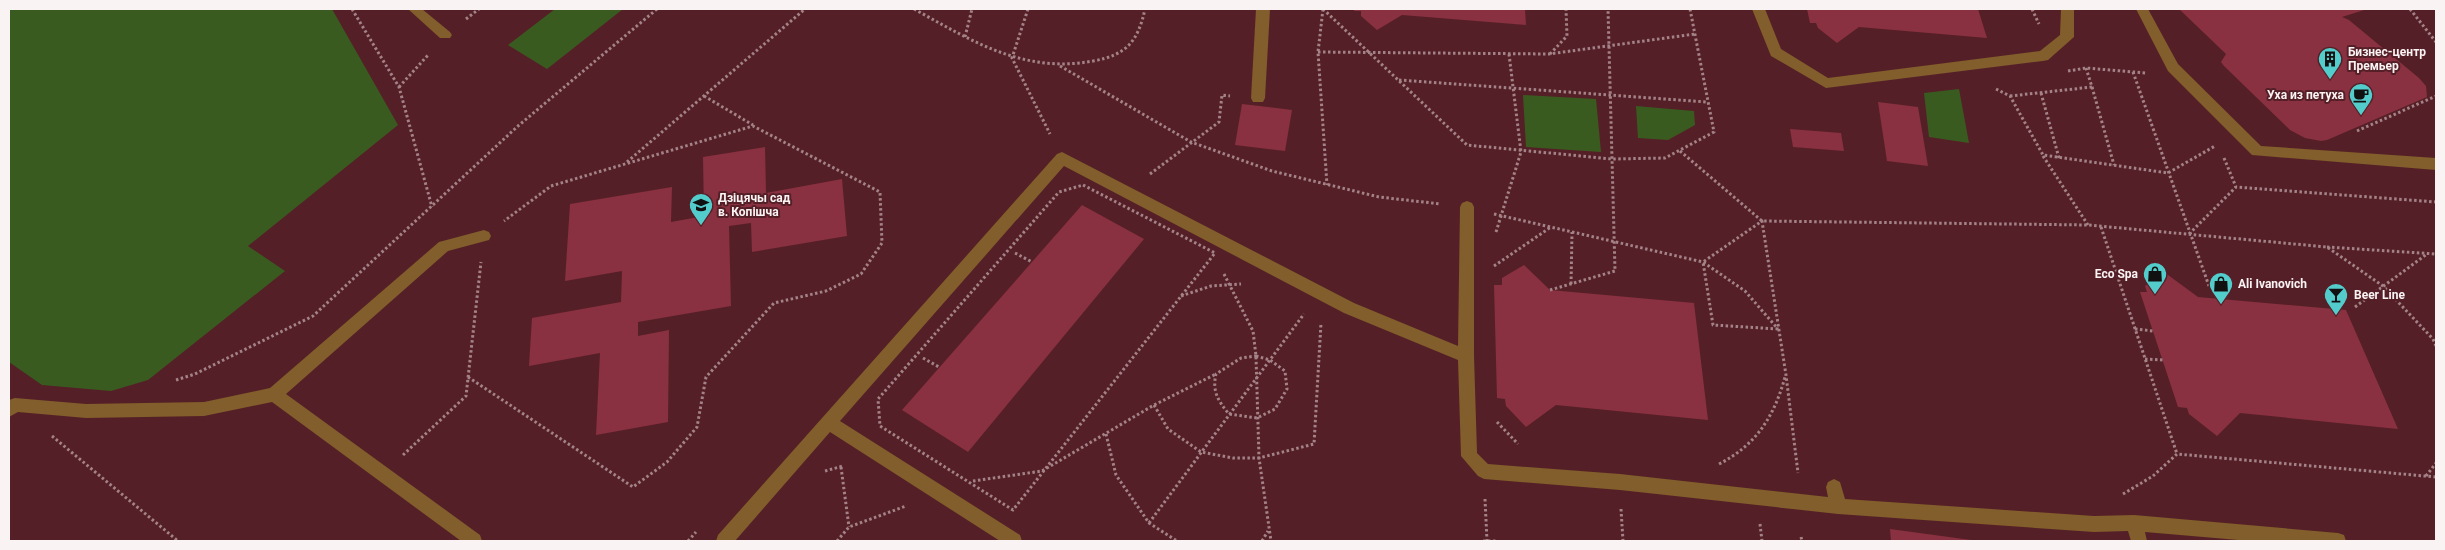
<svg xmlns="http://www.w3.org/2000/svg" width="2445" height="550" font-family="Roboto,sans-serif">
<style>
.green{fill:#3a5b20}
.building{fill:#893140}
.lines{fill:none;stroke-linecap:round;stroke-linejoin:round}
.path{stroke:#a38387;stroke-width:3;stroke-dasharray:2.5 2.5;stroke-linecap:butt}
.minor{fill:#815e2b;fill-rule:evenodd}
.labels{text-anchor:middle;stroke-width:4;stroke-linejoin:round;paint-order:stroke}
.poi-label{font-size:12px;font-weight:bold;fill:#faf3f3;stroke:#551f27;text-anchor:start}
</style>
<rect width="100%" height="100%" fill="#551f27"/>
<g class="green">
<path d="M9 9H332L398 125 248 246 285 271 148 380 111 391 42 385 9 362Z"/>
<path d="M555 9H623L547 69 508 45Z"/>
<path d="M1959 89 1969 143 1929 137 1924 93Z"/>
<path d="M1523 95 1596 99 1601 152 1526 147Z"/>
<path d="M1636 106 1694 111 1695 125 1668 140 1638 138Z"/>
</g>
<g class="building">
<path d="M1355 9H1525L1526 25 1402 15 1377 30 1361 16V11H1354Z"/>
<path d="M1807 9H1978L1987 38 1859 27 1837 43 1818 28 1816 23H1810Z"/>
<path d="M2179 9H2367L2342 17 2349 20 2419 78 2426 86 2427 97 2327 140 2321 141 2305 138 2290 130 2224 66 2221 62 2226 54Z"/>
<path d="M1878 102 1918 107 1928 166 1887 161Z"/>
<path d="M1242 104 1292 110 1285 151 1235 145Z"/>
<path d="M1790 129 1841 133 1844 151 1793 147Z"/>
<path d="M765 147 766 193 842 179 847 236 752 252 751 223 729 226 731 306 638 322V336L669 330 668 422 596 435 600 353 529 366 532 318 621 302 622 271 565 281 570 204 672 187 671 222 704 216 703 157Z"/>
<path d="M1082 205 1144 239 968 452 902 410Z"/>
<path d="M1524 265 1550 290 1694 303 1708 420 1556 405 1526 427 1506 406 1505 399 1497 398 1494 285H1502V278Z"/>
<path d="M2164 272 2198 297 2346 310 2398 429 2240 413 2217 436 2189 414 2187 408 2178 407 2140 292H2147L2145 286Z"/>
<path d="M1890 529 1971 540V541H1891Z"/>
</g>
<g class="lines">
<g class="path">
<path d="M352 9 399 87 432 207"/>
<path d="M914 9C972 41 1024 74 1093 61 1127 55 1138 41 1145 9"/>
<path d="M1028 9 1012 58 1050 134"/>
<path d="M1323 9 1467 145 1612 159 1665 158 1714 132 1690 9"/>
<path d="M1323 9 1318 52 1327 185"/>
<path d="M2032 9 2039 24"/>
<path d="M2410 9 2436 42"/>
<path d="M466 19 479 9"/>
<path d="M965 37 972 9"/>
<path d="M1318 52 1549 54 1695 34"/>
<path d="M1550 54 1567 36 1566 9"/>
<path d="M1060 66 1191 142 1272 171 1379 197 1441 204"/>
<path d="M2068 71 2086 68 2146 73"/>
<path d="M2133 72 2209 286"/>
<path d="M1399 80 1707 102"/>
<path d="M399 87 429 54"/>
<path d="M2092 87 2114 165"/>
<path d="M1996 89 2010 96 2043 155 2168 173 2215 146"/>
<path d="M2041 93 2059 158"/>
<path d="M704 96 753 125"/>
<path d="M2010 96 2092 87 2086 68"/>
<path d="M2357 131 2436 96"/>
<path d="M1680 151 1762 221 2088 225 2327 247 2383 286 2433 339 2436 346"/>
<path d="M2043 156 2088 225"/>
<path d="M2224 158 2236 187 2436 202"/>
<path d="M627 162 805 9"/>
<path d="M1150 174 1219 122 1222 95 1230 96"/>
<path d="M1083 185 1215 253 1013 510 880 426 878 399 1059 192Z"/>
<path d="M1494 214 1703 262 1745 291 1778 329"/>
<path d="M2101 227 2177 454"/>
<path d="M1496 232 1521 152 1509 54"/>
<path d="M2189 234 2236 187"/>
<path d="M2327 247 2436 254"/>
<path d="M1015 253 1032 262"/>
<path d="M1494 266 1551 227"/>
<path d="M1224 274 1253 331 1256 356 1259 458 1271 541"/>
<path d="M1571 284 1572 232"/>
<path d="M1550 290 1615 271 1608 9"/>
<path d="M1181 296 1211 286 1241 284"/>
<path d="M2355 307 2427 254"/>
<path d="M1778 329 1713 325 1703 262 1762 221 1786 375 1798 473"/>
<path d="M2135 329 2153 331"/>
<path d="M1256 356 1270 360 1285 371 1287 389 1275 409 1257 418 1229 414C1218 401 1212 391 1216 374L1241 358Z"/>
<path d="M923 358 939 367"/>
<path d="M2145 359 2163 360"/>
<path d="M468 377 633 487 667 462 697 427 706 377 774 303 826 291 861 274 882 243 880 192 753 126 551 186 504 221"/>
<path d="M176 380 195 374 313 316 518 126 657 9"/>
<path d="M1154 405 1168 429 1201 452 1233 458H1259L1314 444 1321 323"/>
<path d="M1497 422 1518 444"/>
<path d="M1106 434 1116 475 1149 523 1177 541"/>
<path d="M52 436 178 541"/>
<path d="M403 455 466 396 481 262"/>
<path d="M1719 464C1756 445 1774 417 1785 377"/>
<path d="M841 467 849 527"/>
<path d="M825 471 843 466"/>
<path d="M2426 476 2436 463"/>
<path d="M973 481 1042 471 1154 405 1216 374"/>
<path d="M2123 494 2153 476 2177 454 2436 477"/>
<path d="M1485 499 1487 541"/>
<path d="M1621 509 1623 541"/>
<path d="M1149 523 1304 314"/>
<path d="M1760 524 1762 541"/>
<path d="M1801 537 1802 541"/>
<path d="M688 541 696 532"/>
<path d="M837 541 849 527 906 506"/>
<path d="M1262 541 1268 531"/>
<path d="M1483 541H1498"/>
</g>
<g class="minor">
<path d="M408 9H422L450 32 452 35 450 38H440Z"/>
<path d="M1256 9H1270L1265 98 1263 102H1253L1251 98Z"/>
<path d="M1752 9H1765L1781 49 1828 78 2040 51 2060 35 2061 9H2074V37L2048 60 2043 61 1826 88 1771 56Z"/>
<path d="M2136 9H2148L2178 64 2261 146 2436 158V170L2252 155 2168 71Z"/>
<path d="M1062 152 1354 303 1458 346 1460 207 1462 203 1467 201 1472 203 1474 207V356L1477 453 1488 464 1620 474 1828 497 1826 487 1828 482 1834 479 1840 482 1845 499 2094 516 2134 515 2338 533 2344 535 2346 541H2250L2145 532 2147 541H2131L2128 531 2094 532 1838 514 1620 490 1484 479 1478 476 1461 456 1458 360 1344 313 1064 166 840 421 1020 535 1022 541H1000L830 432 735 541H716L718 535 1057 154Z"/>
<path d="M484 230 489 232 491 236 489 240 448 251 286 394 480 535 482 541H461L272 402 204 416 86 418 18 412 9 417V400L15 398 86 404 204 402 270 388 439 242Z"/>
</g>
</g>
<defs>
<g id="building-pin" transform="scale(1.25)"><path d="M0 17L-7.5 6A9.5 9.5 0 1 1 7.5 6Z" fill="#53cdcb" stroke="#551f27"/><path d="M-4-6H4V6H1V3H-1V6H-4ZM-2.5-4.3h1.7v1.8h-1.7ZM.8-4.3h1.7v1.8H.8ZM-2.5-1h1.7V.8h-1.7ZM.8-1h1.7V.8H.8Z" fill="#111"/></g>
<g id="cafe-pin" transform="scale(1.25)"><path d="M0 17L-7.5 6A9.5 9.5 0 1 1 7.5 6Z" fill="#53cdcb" stroke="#551f27"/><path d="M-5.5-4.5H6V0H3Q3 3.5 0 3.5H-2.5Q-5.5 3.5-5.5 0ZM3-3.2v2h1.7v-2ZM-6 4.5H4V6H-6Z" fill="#111"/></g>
<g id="school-pin" transform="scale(1.25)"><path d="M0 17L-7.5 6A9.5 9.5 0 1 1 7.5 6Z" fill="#53cdcb" stroke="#551f27"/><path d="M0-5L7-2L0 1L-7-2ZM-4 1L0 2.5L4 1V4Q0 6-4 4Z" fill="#111"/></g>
<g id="shop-pin" transform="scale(1.25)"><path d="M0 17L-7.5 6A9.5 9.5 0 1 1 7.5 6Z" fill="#53cdcb" stroke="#551f27"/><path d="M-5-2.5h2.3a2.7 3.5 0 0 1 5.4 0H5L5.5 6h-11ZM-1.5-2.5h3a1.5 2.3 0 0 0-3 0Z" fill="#111"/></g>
<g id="bar-pin" transform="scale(1.25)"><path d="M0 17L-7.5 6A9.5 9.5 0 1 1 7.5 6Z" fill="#53cdcb" stroke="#551f27"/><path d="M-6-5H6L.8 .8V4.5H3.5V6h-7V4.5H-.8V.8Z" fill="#111"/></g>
</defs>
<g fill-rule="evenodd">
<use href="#building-pin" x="2330" y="59"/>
<use href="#cafe-pin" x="2361" y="95"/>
<use href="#school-pin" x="701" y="205"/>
<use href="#shop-pin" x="2155" y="274"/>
<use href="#shop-pin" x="2221" y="284"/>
<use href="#bar-pin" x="2336" y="295"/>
</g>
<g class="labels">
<g class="poi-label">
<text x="2348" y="56">Бизнес-центр<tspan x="2348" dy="14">Премьер</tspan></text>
<text x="2344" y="99" text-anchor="end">Уха из петуха</text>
<text x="718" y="202">Дзіцячы сад<tspan x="718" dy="14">в. Копішча</tspan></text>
<text x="2138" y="278" text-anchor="end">Eco Spa</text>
<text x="2238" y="288">Ali Ivanovich</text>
<text x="2354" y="299">Beer Line</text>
</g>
</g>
<rect width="2445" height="550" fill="none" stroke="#faf3f3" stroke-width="20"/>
</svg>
